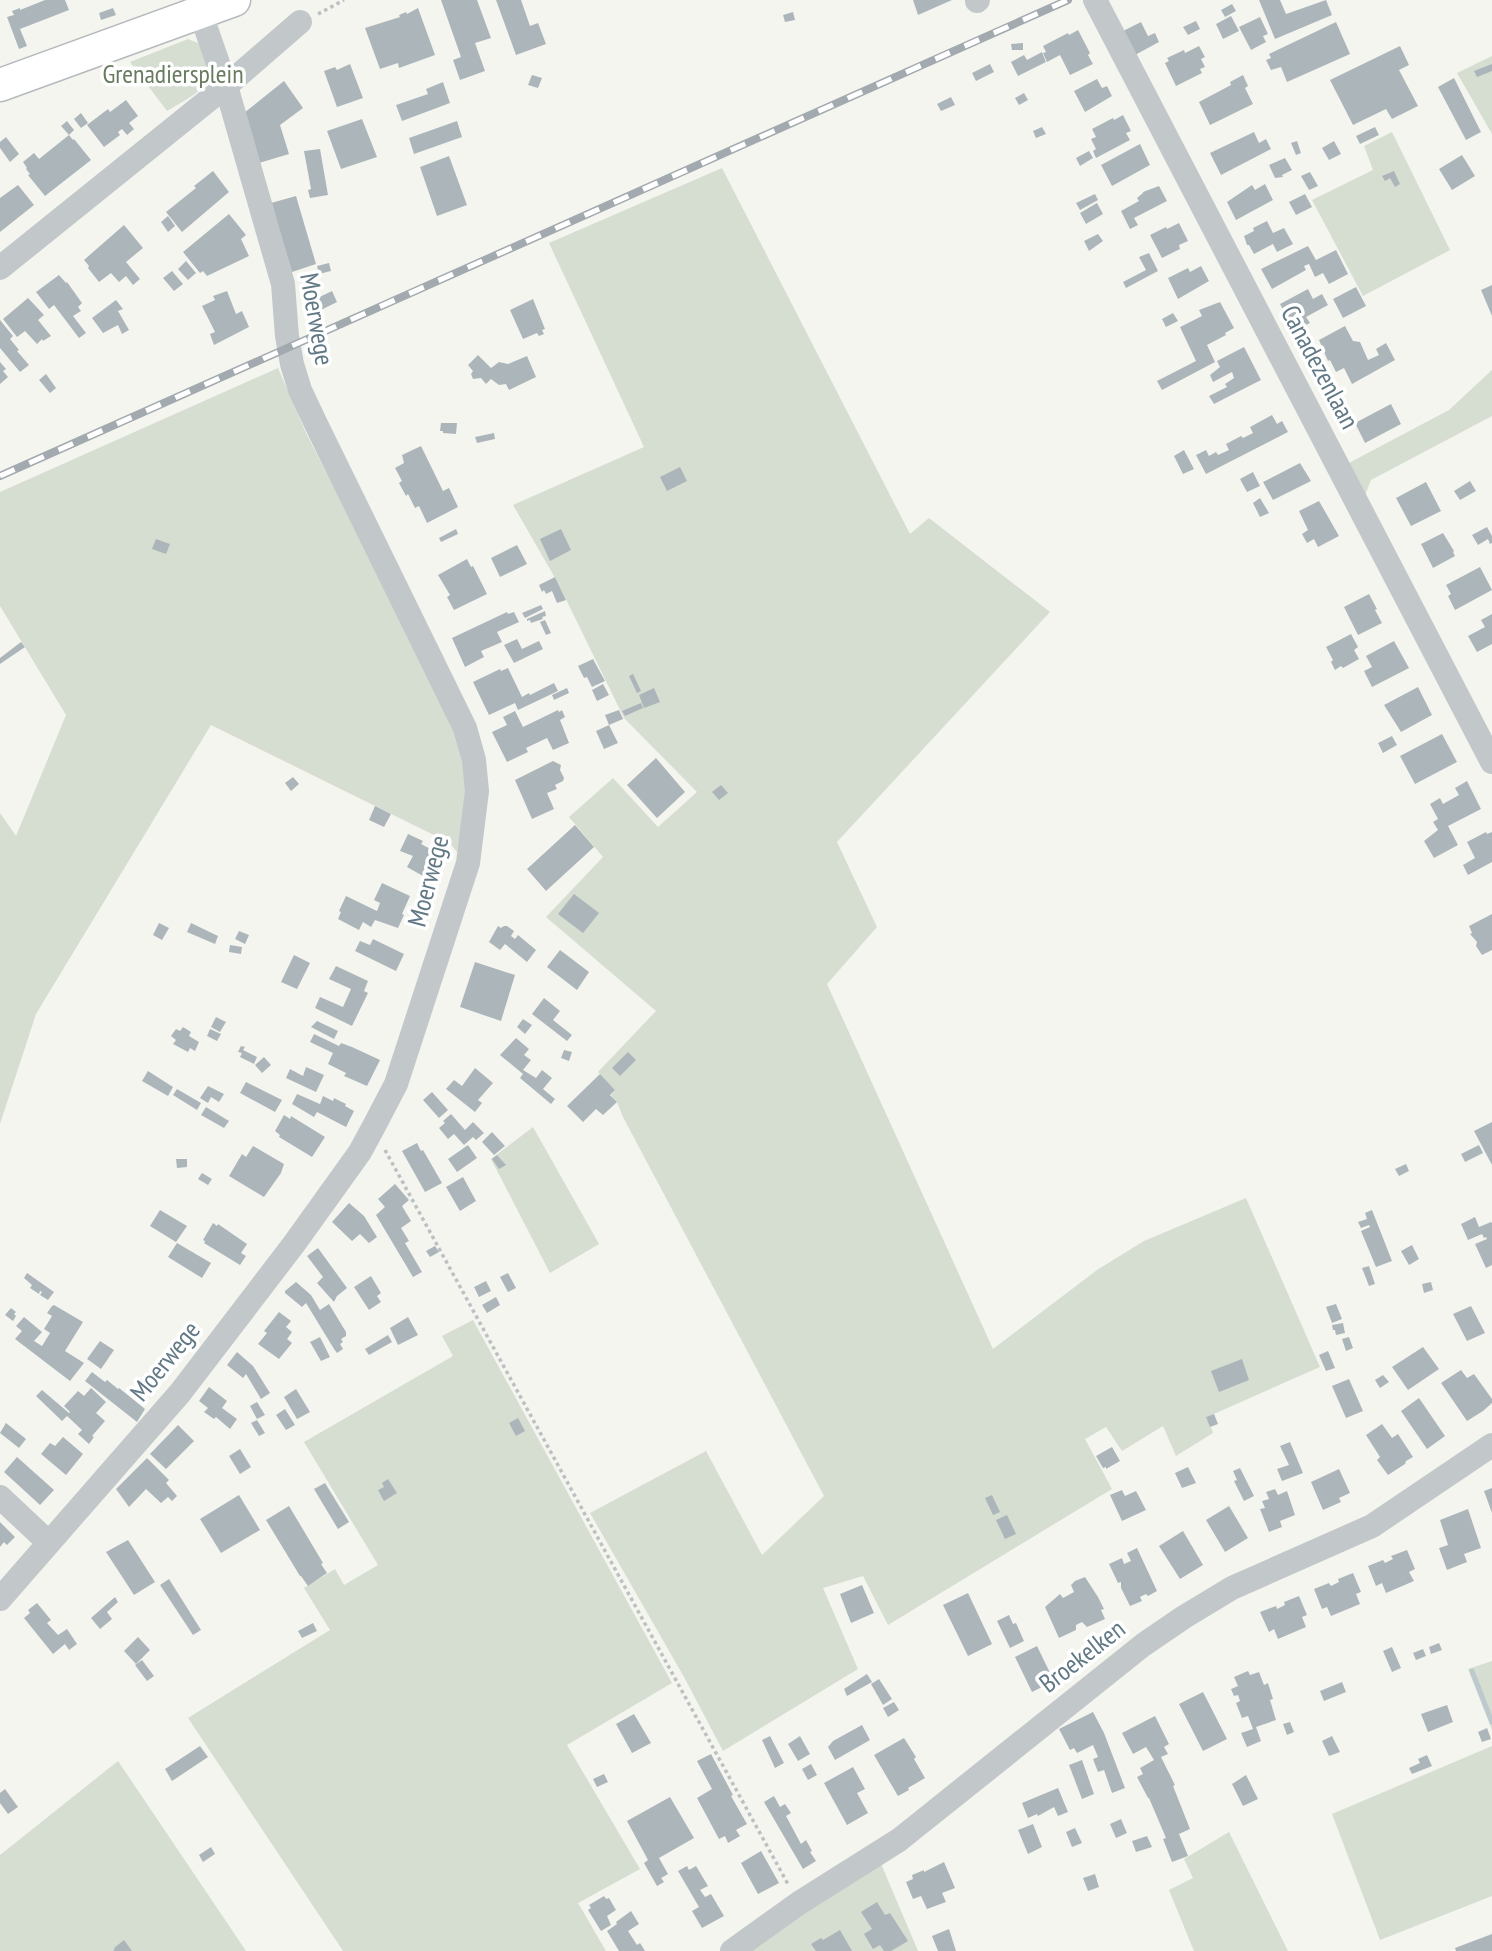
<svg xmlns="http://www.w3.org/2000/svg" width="1492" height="1951" font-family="'PT Sans Narrow',sans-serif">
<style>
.green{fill:#d6ddd1}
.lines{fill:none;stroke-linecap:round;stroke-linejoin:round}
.stream{stroke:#bccace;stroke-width:5}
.building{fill:#acb6ba}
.major-casing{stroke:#b5babd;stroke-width:35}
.path{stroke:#bdc0c2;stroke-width:3.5;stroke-dasharray:3.5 3.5;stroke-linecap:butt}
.minor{stroke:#c2c7ca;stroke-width:24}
.major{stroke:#fff;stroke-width:32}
.rail-casing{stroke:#a2aaaf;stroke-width:8}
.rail{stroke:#fff;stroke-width:5;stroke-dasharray:16;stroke-linecap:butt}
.labels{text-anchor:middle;stroke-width:7;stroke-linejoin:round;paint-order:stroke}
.park-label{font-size:26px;fill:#687b61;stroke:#fff}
.street-label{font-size:26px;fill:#617885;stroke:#fff}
</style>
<rect width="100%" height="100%" fill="#f5f5f0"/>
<g class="green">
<path d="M188 39 198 43C202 52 210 65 210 75 209 89 178 104 167 111L130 62Z"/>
<path d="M1492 56V134L1457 73Z"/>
<path d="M1392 132 1450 250 1363 296 1312 200 1373 170 1364 146Z"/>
<path d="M722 168 910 534 929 518 1050 612 837 842 877 927 827 984 993 1349 1097 1270 1144 1241 1246 1198 1320 1367 1207 1417 1213 1433 1176 1456 1163 1426 1122 1451 1106 1427 1085 1439 1112 1489 888 1625 863 1576 823 1588 858 1669 723 1751 684 1677 590 1513 706 1451 762 1555 824 1496 623 1117 617 1102 611 1095 615 1090 598 1072 656 1011 546 917 603 857 569 817 613 778 658 827 697 792 624 718 558 583 513 505 644 447 549 243Z"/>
<path d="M278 368 306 433 376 568 454 730 465 772 467 800 457 852 450 843 211 725 36 1014 0 1124V813L16 836 66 715 0 606V492Z"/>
<path d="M1492 370V416L1371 480 1364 498 1347 464 1449 410Z"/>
<path d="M533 1127 599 1244 550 1273 491 1159Z"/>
<path d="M473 1320 672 1683 567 1745 640 1869 578 1903 606 1951H343L188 1718 330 1630 304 1588 335 1569 344 1585 378 1565 304 1442 453 1356 442 1336Z"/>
<path d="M1492 1661V1730L1468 1669Z"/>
<path d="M1492 1746V1896L1380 1940 1332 1814Z"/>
<path d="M118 1761 246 1951H0V1855Z"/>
<path d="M1229 1832 1288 1951H1194L1169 1890 1193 1878 1184 1859Z"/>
<path d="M879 1859 918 1951H748Z"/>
</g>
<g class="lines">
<path class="stream" d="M1472 1671 1492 1722"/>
</g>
<g class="building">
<path d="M45 0H65L69 10 20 29 27 46 19 49 7 17 14 15 12 11 20 8V10Z"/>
<path d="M441 0H477L491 38 475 43 485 71 460 80 453 60 461 57Z"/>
<path d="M496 0H521L530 26 538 23 546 44 516 55Z"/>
<path d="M913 0H952L918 15Z"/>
<path d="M1259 0H1280L1286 14 1326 0 1332 15 1275 39Z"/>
<path d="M1232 4 1236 11 1225 17 1221 10Z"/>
<path d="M113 8 116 15 101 20 99 13Z"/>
<path d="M418 8 435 55 399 68 398 63 380 69 365 28 400 17 399 15 406 12 407 14Z"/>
<path d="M793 12 795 20 785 22 783 15Z"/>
<path d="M1231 16 1239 31 1223 39 1216 24Z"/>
<path d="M1260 17 1268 34 1263 36 1266 42 1251 50 1239 27Z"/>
<path d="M1196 21 1200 29 1188 35 1183 27Z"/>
<path d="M1141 22 1148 36 1155 33 1159 42 1135 55 1123 31Z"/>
<path d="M1336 22 1350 54 1287 82 1281 67 1271 70 1266 60 1271 58 1269 54Z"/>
<path d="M1078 30 1090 53 1088 55 1093 64 1070 75 1060 55 1047 62 1043 53 1046 52 1043 46 1068 33 1069 35Z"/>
<path d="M1023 43V50H1012L1011 44Z"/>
<path d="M1199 46 1205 57 1201 59 1205 67 1200 69 1202 73 1176 86 1165 63 1169 61 1167 58 1184 50 1185 53Z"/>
<path d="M1400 46 1409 65 1399 70 1418 106 1392 119 1386 109 1353 125 1330 80Z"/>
<path d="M1042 52 1046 62 1018 76 1011 62 1024 55 1027 60Z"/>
<path d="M350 64 363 98 337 107 324 71 335 67 337 70Z"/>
<path d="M990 64 994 72 976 81 972 73Z"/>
<path d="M1492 64V71L1477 77 1474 71Z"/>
<path d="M532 75 542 78 538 88 528 85Z"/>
<path d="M1243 75 1248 86 1245 88 1253 104 1210 125 1199 102 1231 85 1230 82Z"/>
<path d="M1454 78 1481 132 1466 140 1438 87Z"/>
<path d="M1097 79 1102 88 1107 86 1112 96 1085 112 1074 91Z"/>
<path d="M284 81 303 108 280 125 289 154 259 163 244 113Z"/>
<path d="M443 82 450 103 402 121 396 105 428 94 426 89Z"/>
<path d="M1024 93 1028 100 1019 105 1015 98Z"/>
<path d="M951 97 955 105 941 111 937 104Z"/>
<path d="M126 100 138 116 129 123 134 129 127 135 122 129 118 132 120 135 104 147 87 125 108 109 110 112Z"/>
<path d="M81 113 88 123 81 128 74 119Z"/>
<path d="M1123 115 1131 131 1126 133 1130 140 1096 158 1093 151 1096 149 1091 139 1096 137 1092 129 1113 118 1114 120Z"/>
<path d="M362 119 377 157 341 169 327 131Z"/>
<path d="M67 121 74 130 69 135 61 126Z"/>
<path d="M457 121 462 137 414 154 409 138Z"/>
<path d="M1042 127 1046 134 1036 138 1033 131Z"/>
<path d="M1375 127 1379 135 1360 144 1356 136Z"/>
<path d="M1254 132 1259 143 1266 139 1271 149 1221 175 1210 153Z"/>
<path d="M69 135 73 140 74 139 91 160 45 196 28 175 30 174 26 169 27 168 23 162 34 153 39 159Z"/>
<path d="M6 137 19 154 10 162 0 148V142Z"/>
<path d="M1297 141 1301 153 1296 155 1291 143Z"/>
<path d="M1334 141 1341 154 1329 160 1322 148Z"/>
<path d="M1140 144 1150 165 1112 186 1101 165Z"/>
<path d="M320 149 328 195 310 198 308 190 311 189 304 151Z"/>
<path d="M1089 151 1093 158 1080 166 1076 158Z"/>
<path d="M1462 155 1475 176 1452 190 1439 169Z"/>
<path d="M449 156 467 205 437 216 420 167Z"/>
<path d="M1285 158 1292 170 1282 175 1283 177 1275 178 1269 165Z"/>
<path d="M213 171 229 192 182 232 166 212 196 188 194 186Z"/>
<path d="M1394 171 1400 184 1395 187 1390 178 1385 181 1382 176Z"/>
<path d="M1310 172 1318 186 1309 190 1301 176Z"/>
<path d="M1265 184 1273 200 1236 220 1227 202 1252 185 1255 190Z"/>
<path d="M18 185 34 205 0 232V198Z"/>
<path d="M1159 186 1167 201 1134 218 1138 225 1130 229 1121 211 1139 201 1137 198 1143 193V192Z"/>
<path d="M1095 194 1098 200 1080 210 1076 203Z"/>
<path d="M1305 194 1312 207 1296 215 1289 202Z"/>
<path d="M296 196 316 264 292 272 271 203Z"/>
<path d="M1097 203 1103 214 1086 224 1080 213Z"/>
<path d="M229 214 246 235 241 239 249 256 207 276 203 271 200 273 183 252Z"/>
<path d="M168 216 175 226 168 232 161 222Z"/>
<path d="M1267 221 1273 233 1284 228 1293 244 1277 252 1273 244 1254 254 1249 245H1247L1244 236 1254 231 1253 228Z"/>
<path d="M1179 223 1188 241 1179 245 1180 249 1162 258 1150 235 1166 227 1167 229Z"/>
<path d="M124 225 143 248 126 262 140 279 133 285 126 276 119 282 111 273 99 282 88 268 89 266 84 260Z"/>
<path d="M1098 234 1103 241 1089 251 1084 241Z"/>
<path d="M1308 246 1316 260 1336 250 1348 274 1329 284 1323 273 1315 277 1309 264 1304 266 1306 270 1272 289 1261 269Z"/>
<path d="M1149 253 1158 271 1126 288 1123 282 1146 270 1139 257Z"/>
<path d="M186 261 196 273 188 280 178 269Z"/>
<path d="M329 263 331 271 319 274 317 266Z"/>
<path d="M1201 266 1209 281 1178 299 1168 278 1188 268 1190 272Z"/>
<path d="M172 271 183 284 174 291 163 278Z"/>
<path d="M59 275 66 283 67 282 82 303 78 307 81 311 73 316 86 333 79 338 54 305 49 309 36 292Z"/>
<path d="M1492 285V316L1481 290Z"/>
<path d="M1356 287 1366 306 1343 318 1333 299Z"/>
<path d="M1308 289 1313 299 1322 294 1328 305 1306 317 1310 323 1296 330 1293 324 1291 325 1280 304Z"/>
<path d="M227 291 236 314 242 311 249 327 214 345 210 334 215 332 202 306 215 300 213 296Z"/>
<path d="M332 291 337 302 311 315 305 304Z"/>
<path d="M28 298 44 315 38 320 51 336 43 341 42 339 37 344 25 331 17 337 3 319Z"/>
<path d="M533 299 545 329 542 330 544 334 539 336 537 333 523 339 510 310Z"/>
<path d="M116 300 123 309 118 311 129 330 122 334 118 325 103 333 92 318Z"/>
<path d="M1220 302 1234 328 1225 333 1226 335 1207 345 1215 362 1162 390 1157 381 1196 361 1180 327 1202 316 1199 310Z"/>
<path d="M1173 313 1178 321 1166 327 1162 319Z"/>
<path d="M0 320 13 336 10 339 19 350 17 351 29 365 20 372 0 348Z"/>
<path d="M1345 326 1353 341 1360 342 1368 360 1379 355 1376 349 1386 343 1395 360 1352 384 1344 368 1336 372 1330 360 1328 361 1319 340Z"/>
<path d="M1244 347 1261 380 1214 404 1209 396 1227 387 1225 384 1234 378 1232 372 1213 382 1210 375 1220 367 1217 361Z"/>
<path d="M478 355 491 368 499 362 508 364 527 356 536 377 509 390 506 384 499 385 491 379 486 384 481 378 473 379 471 374 473 371 468 365Z"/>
<path d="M0 362 6 369 3 371 8 377 0 384Z"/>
<path d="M46 374 56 388 50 393 39 380Z"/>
<path d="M1391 404 1401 424 1365 443 1355 423Z"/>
<path d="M1272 415 1277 424 1282 421 1288 432 1206 474 1196 455 1206 450 1209 456 1216 452 1218 455 1229 450 1226 444 1241 436 1243 438 1253 433 1250 427Z"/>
<path d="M441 423H457L456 434 443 433V431H440Z"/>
<path d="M494 433 495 439 477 443 475 437Z"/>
<path d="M421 446 443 491 449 488 458 507 427 523 419 506 415 508 408 494 406 496 399 483 402 481 395 468 404 463 402 455Z"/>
<path d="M1184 450 1194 469 1183 474 1174 456Z"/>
<path d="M1300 463 1311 481 1273 500 1263 482Z"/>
<path d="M680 467 687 481 667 491 660 477Z"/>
<path d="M1253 472 1260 486 1247 492 1240 479Z"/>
<path d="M1470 481 1476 491 1460 500 1454 491Z"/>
<path d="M1426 482 1441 511 1411 526 1396 498Z"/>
<path d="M1260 498 1269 513 1260 517 1253 503Z"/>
<path d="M1319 501 1339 536 1318 547 1314 539 1307 543 1302 534 1308 530 1299 511Z"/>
<path d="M1487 527 1492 536V543L1490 544 1488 539 1478 545 1472 535Z"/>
<path d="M456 529 458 534 441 542 439 538Z"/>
<path d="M561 529 571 550 550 561 540 539Z"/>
<path d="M1443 533 1454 551 1453 552 1455 556 1433 568 1421 544Z"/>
<path d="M156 539 170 544 166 554 152 549Z"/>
<path d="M517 545 527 564 500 577 491 558Z"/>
<path d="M467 559 471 567 473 566 487 594 454 610 447 597 450 595 438 575Z"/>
<path d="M1480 567 1492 590 1455 610 1448 596 1451 594 1446 585Z"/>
<path d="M555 577 566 600 557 603 552 591 546 594 544 590 542 592 539 585Z"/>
<path d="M1369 594 1377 609 1375 610 1382 623 1358 635 1344 607Z"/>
<path d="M541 605 543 609 525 618 522 613Z"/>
<path d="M545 611 546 616 542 617 543 619 531 623 530 620 527 621V619Z"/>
<path d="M507 612 508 614 514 612 519 622 497 632 502 642 481 651 484 657 465 667 452 638Z"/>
<path d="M1492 614V644L1477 652 1468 636 1485 627 1481 620Z"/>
<path d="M545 620 551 633 546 635 540 622Z"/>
<path d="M1351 634 1358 647 1354 650 1359 659 1343 668 1341 666 1335 670 1331 662 1333 660 1326 647Z"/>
<path d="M517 639 522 649 539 641 543 649 514 663 504 645Z"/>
<path d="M1394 641 1409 668 1372 687 1364 671 1372 667 1366 656Z"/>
<path d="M21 642 25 647 0 664V658Z"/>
<path d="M593 659 605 681 592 687 587 677 584 678 578 666Z"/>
<path d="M508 668 522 697 529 693 530 695 554 683 558 691 518 710 515 703 489 715 473 682 500 669 501 671Z"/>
<path d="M633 674 641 691 637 693 629 676Z"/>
<path d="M603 684 609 695 597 701 592 690Z"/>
<path d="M1418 687 1432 715 1401 732 1384 705Z"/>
<path d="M567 688 569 693 554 700 552 695Z"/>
<path d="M654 688 660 702 644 708 639 695Z"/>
<path d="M641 703 643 708 625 716 622 711Z"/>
<path d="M558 710 559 712 562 710 565 717 560 720 569 743 553 750 547 738 526 748 528 752 507 762 492 732 507 725 503 717 515 711 523 727Z"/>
<path d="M619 710 623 719 609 725 605 715Z"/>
<path d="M609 725 618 743 604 749 596 731Z"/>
<path d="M1442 734 1457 762 1415 784 1400 756Z"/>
<path d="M1392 736 1397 745 1383 753 1378 743Z"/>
<path d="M656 758 685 792 657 818 627 785Z"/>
<path d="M553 761 561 765 560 770 564 778 563 781 555 785 557 789 547 793 554 809 532 819 515 780Z"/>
<path d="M293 777 299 784 291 791 285 783Z"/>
<path d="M1467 781 1481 809 1448 826 1458 845 1434 858 1424 841 1438 830 1433 822 1438 819 1430 804 1440 798 1443 804 1459 795 1455 788Z"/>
<path d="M721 785 728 793 719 800 712 792Z"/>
<path d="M375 806 391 814 384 827 369 820Z"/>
<path d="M575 825 594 847 546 891 527 869Z"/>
<path d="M1486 832 1487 834 1492 832V862L1468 875 1463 865 1475 858 1467 842Z"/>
<path d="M408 834 423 841 421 844 438 853V858L435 861 431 860 423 876 407 867 413 856 400 851Z"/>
<path d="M382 883 410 896 402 914 404 915 398 928 375 920 371 927 363 922 359 930 338 919 341 912 339 911 346 896 377 911 380 903 374 900Z"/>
<path d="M574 894 599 913 583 933 558 914Z"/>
<path d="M1492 914V950L1482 955 1476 946 1477 942 1470 934 1472 933 1469 926Z"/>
<path d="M159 923 169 928 162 940 153 935Z"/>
<path d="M191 923 218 936 215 944 187 932Z"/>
<path d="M498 926 501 928 504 926H507L514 931 511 936 515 939 518 935 536 950 527 962 505 944 500 950 489 942Z"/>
<path d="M239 931 249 935 245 944 235 939Z"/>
<path d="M373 939 404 954 396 971 355 951 360 941 370 945Z"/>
<path d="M230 945 242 947 241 954 229 952Z"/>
<path d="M560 950 589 972 577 990 547 967Z"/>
<path d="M294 955 310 963 297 989 281 982Z"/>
<path d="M475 962 515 975 501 1021 460 1007Z"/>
<path d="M336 966 368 981 364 991 368 993 352 1026 315 1008 320 997 343 1007 351 989 329 979Z"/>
<path d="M544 998 560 1011 553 1020 572 1035 567 1041 532 1014Z"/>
<path d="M216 1017 226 1022 220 1032 211 1027Z"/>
<path d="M523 1019 532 1025 525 1034 517 1027Z"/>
<path d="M317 1021 338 1031 334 1039 311 1027Z"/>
<path d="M183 1027 191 1032 189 1036 199 1042 195 1051 190 1048 188 1052 173 1044 176 1040 171 1036 176 1029 180 1031Z"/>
<path d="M210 1029 221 1034 217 1041 207 1036Z"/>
<path d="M314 1034 339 1046 341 1043 352 1047 380 1060 367 1086 344 1076 346 1073 328 1064 333 1053 310 1042Z"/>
<path d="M516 1038 529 1049 524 1055 531 1060 523 1070 536 1078 542 1070 552 1078 543 1089 555 1099 551 1104 520 1078 523 1074 500 1055Z"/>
<path d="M241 1046 245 1047 243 1050 257 1057 254 1064 240 1057 242 1053 238 1052Z"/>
<path d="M564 1050 572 1052 569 1061 561 1058Z"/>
<path d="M628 1052 636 1060 620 1076 612 1068Z"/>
<path d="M264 1057 271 1065 262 1073 255 1065Z"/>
<path d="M306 1067 324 1075 316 1092 286 1078 290 1069 303 1076Z"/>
<path d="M475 1068 493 1083 478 1100 482 1103 475 1112 446 1089 454 1080 462 1086Z"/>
<path d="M148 1071 173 1087 168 1096 142 1081Z"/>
<path d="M600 1074 615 1090 610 1095 617 1102 603 1115 596 1109 583 1122 567 1106Z"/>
<path d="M246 1082 282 1100 275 1112 240 1093Z"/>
<path d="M208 1086 224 1094 219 1102 211 1097 208 1103 200 1098Z"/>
<path d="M177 1089 201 1103 197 1110 173 1095Z"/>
<path d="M432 1092 448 1110 439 1118 423 1100Z"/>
<path d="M297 1094 320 1104 323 1096 333 1101 334 1098 346 1104 345 1106 354 1111 346 1127 317 1112 314 1117 292 1104Z"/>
<path d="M206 1107 229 1121 224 1128 201 1115Z"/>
<path d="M451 1114 465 1130 473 1122 484 1133 476 1140 473 1137 464 1145 454 1134 448 1139 439 1128 445 1123 443 1121Z"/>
<path d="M284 1115 290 1119 291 1116 325 1137 312 1157 279 1137 280 1135 275 1131Z"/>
<path d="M1492 1122V1165L1474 1131Z"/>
<path d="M492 1132 505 1146 494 1155 482 1142Z"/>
<path d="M417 1143 421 1151 423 1150 442 1183 425 1192 402 1151Z"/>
<path d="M468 1145 477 1158 457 1172 448 1159Z"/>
<path d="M1479 1145 1483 1153 1465 1162 1461 1154Z"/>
<path d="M253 1146 284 1164 281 1173 264 1197 229 1176 242 1154 246 1157Z"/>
<path d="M497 1155 506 1165 499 1169 492 1159Z"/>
<path d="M176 1159H187V1167L177 1168Z"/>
<path d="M1406 1164 1409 1171 1399 1176 1395 1169Z"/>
<path d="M202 1173 212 1179 208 1185 198 1179Z"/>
<path d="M463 1177 476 1201 460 1211 446 1187Z"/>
<path d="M395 1184 409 1200 402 1206 411 1221 401 1228 409 1241 405 1243 422 1272 413 1277 376 1215 385 1207 378 1199Z"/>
<path d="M349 1203 364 1216 377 1237 369 1243 360 1234 352 1241 332 1222Z"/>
<path d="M160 1210 187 1226 176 1242 150 1226Z"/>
<path d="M1372 1210 1392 1261 1376 1267 1361 1231 1370 1227 1369 1225 1361 1228 1358 1222 1367 1219 1365 1213Z"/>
<path d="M1475 1217 1479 1227 1491 1222 1492 1223V1265L1486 1268 1475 1244 1487 1239 1486 1237 1484 1238 1482 1234 1468 1240 1461 1224Z"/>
<path d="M213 1223 217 1226 218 1224 247 1244 241 1253 246 1256 240 1265 204 1243 205 1241 203 1240Z"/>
<path d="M177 1243 211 1263 202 1278 168 1257Z"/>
<path d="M1412 1245 1419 1259 1409 1265 1401 1251Z"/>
<path d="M435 1246 439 1252 430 1257 426 1251Z"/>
<path d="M318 1248 347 1288 337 1296 334 1302 317 1283 323 1277 307 1256Z"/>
<path d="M1369 1266 1375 1284 1369 1286 1362 1268Z"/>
<path d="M27 1273 54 1292 48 1300 40 1295 42 1292 40 1291 39 1294 30 1288 32 1285 24 1278Z"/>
<path d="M508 1273 516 1288 508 1292 500 1277Z"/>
<path d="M371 1276 381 1293 377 1296 381 1302 369 1310 354 1287Z"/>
<path d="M486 1281 491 1291 479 1297 474 1287Z"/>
<path d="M296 1282 311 1295 320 1310 329 1304 346 1332V1336L341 1339 343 1342 340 1344 343 1349 337 1353 334 1349 306 1303 302 1307 285 1293V1291Z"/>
<path d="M1431 1282 1433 1290 1424 1293 1422 1284Z"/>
<path d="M496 1297 500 1305 487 1313 482 1305Z"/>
<path d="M1336 1304 1342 1319 1332 1323 1326 1307Z"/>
<path d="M54 1305 83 1322 65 1351 84 1363 70 1381 15 1339 22 1331 16 1326 24 1317 42 1332 34 1341 42 1346 50 1333 44 1329 52 1316 47 1313 52 1306Z"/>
<path d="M1471 1306 1485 1333 1467 1341 1453 1314Z"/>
<path d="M11 1308 16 1312 14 1314 16 1316 13 1321 5 1315Z"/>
<path d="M279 1312 291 1321 286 1327 292 1332 287 1339 292 1343 279 1359 258 1344 267 1333 264 1331Z"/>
<path d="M408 1317 418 1335 398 1345 390 1328Z"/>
<path d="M1343 1323 1345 1333 1336 1335 1335 1330H1333L1332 1325Z"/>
<path d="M388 1335 392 1342 369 1355 365 1349Z"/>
<path d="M320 1337 330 1357 321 1361 310 1342Z"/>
<path d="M1349 1337 1353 1348 1346 1351 1342 1339Z"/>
<path d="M100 1341 114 1350 101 1369 87 1359Z"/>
<path d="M1423 1347 1439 1369 1408 1390 1392 1367Z"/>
<path d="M1328 1351 1335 1368 1326 1371 1319 1355Z"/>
<path d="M237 1352 253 1366 270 1393 261 1399 246 1374 243 1378 227 1365Z"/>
<path d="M1242 1359 1249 1380 1219 1392 1211 1371Z"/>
<path d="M1461 1370 1467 1378 1474 1374 1492 1399V1403L1483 1411 1467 1421 1441 1383Z"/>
<path d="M92 1372 105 1382 107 1380 118 1389 119 1388 145 1409 137 1422 85 1381Z"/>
<path d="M1383 1375 1389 1382 1380 1388 1375 1380Z"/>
<path d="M1349 1379 1363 1411 1346 1418 1332 1386Z"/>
<path d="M209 1387 227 1401 222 1408 237 1419 230 1429 216 1417 214 1419 204 1412 208 1408 199 1401Z"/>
<path d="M91 1388 106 1402 96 1413 105 1421 92 1436 94 1437 89 1444 78 1434 82 1430 67 1416 62 1421 36 1396 42 1390 69 1413 70 1412 64 1406 78 1391 84 1396Z"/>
<path d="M296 1389 310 1412 297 1419 284 1397Z"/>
<path d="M1419 1398 1445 1436 1427 1449 1401 1411Z"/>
<path d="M257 1402 265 1415 257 1419 250 1406Z"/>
<path d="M285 1409 295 1425 286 1430 276 1415Z"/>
<path d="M1214 1414 1218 1424 1210 1427 1206 1417Z"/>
<path d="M518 1418 525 1431 516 1436 509 1423Z"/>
<path d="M257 1420 265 1433 259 1436 251 1423Z"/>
<path d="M6 1423 26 1439 19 1448 0 1433Z"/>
<path d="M1382 1424 1392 1438 1398 1434 1413 1457 1406 1461 1405 1464 1388 1475 1377 1460 1380 1457 1366 1435Z"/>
<path d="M178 1425 194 1441 166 1469 150 1454Z"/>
<path d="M63 1437 83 1454 66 1475 41 1454 50 1443 55 1446Z"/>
<path d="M1290 1442 1303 1473 1282 1481 1277 1469 1289 1465 1280 1446Z"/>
<path d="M1112 1447 1120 1461 1106 1469V1467L1103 1468 1096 1456Z"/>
<path d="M240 1449 251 1467 240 1474 229 1456Z"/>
<path d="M17 1457 54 1490 40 1505 4 1472Z"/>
<path d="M147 1458 169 1480 166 1483 177 1496 172 1501 168 1497 161 1503 146 1489 129 1507 116 1489Z"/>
<path d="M1188 1467 1196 1483 1182 1488 1175 1473Z"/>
<path d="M1240 1468 1254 1496 1244 1501 1234 1481 1237 1480 1233 1471Z"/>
<path d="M1339 1469 1350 1493 1339 1498 1341 1502 1323 1510 1311 1482Z"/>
<path d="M388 1479 397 1493 384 1501 378 1490 384 1487 382 1483Z"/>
<path d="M325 1483 349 1522 338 1529 314 1489Z"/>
<path d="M1492 1488V1513L1484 1491Z"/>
<path d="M1275 1489 1278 1495 1287 1491 1295 1515 1280 1521 1282 1527 1269 1532 1260 1509 1265 1508 1262 1501 1269 1499 1266 1492Z"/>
<path d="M1122 1490 1125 1496 1136 1491 1146 1510 1122 1521 1110 1495Z"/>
<path d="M239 1495 260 1530 221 1553 200 1519Z"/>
<path d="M992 1495 1000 1512 993 1515 985 1498Z"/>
<path d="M289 1506 323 1563 321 1564 327 1573 308 1586 301 1576H300L266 1520Z"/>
<path d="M1229 1506 1248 1538 1225 1552 1206 1520Z"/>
<path d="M1468 1509 1481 1548 1464 1554 1467 1562 1447 1570 1439 1548 1448 1545 1440 1520Z"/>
<path d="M1007 1515 1016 1534 1005 1539 996 1520Z"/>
<path d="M0 1522 15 1537 7 1545 4 1542 0 1547Z"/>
<path d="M1183 1531 1203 1565 1180 1579 1159 1546Z"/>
<path d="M128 1540 155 1582 134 1595 106 1552Z"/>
<path d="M1137 1548 1157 1591 1148 1596 1146 1594 1140 1597 1142 1601 1130 1606 1121 1588V1582L1118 1583 1109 1564 1122 1558 1124 1564 1131 1561 1127 1553Z"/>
<path d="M1407 1550 1415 1569 1409 1572 1414 1581 1386 1593 1382 1583 1376 1586 1368 1566 1383 1560 1385 1563 1393 1559 1391 1556Z"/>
<path d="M1353 1573 1361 1592 1356 1594 1360 1604 1331 1616 1327 1607 1322 1609 1314 1589 1329 1583 1331 1586 1339 1582 1338 1579Z"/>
<path d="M1085 1577 1098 1597 1104 1609 1101 1610 1105 1619 1087 1627 1082 1622 1076 1625V1630L1059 1638 1045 1607 1060 1594 1063 1598 1074 1592 1071 1585 1075 1581Z"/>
<path d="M169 1579 201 1630 193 1635 160 1585Z"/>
<path d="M862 1585 874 1613 851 1623 840 1594Z"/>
<path d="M968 1593 992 1644 968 1656 943 1605Z"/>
<path d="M1299 1596 1307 1615 1302 1617 1306 1627 1278 1639 1274 1629 1269 1632 1260 1612 1276 1606 1277 1609 1285 1605 1284 1602Z"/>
<path d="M115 1597 118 1602 107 1612 112 1619 100 1629 91 1618Z"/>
<path d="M37 1603 51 1620 47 1623 58 1635 67 1629 77 1644 69 1650 65 1644 53 1654 24 1618 30 1613 28 1610Z"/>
<path d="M1009 1615 1013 1624 1016 1623 1024 1641 1010 1648 997 1621Z"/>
<path d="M313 1623 317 1631 302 1638 298 1631Z"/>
<path d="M138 1637 150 1650 136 1664 124 1651Z"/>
<path d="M1439 1643 1442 1650 1431 1654 1429 1647Z"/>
<path d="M1037 1646 1054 1681 1032 1692 1015 1657Z"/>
<path d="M1392 1647 1401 1668 1392 1672 1383 1651Z"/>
<path d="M1423 1649 1426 1656 1416 1660 1413 1653Z"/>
<path d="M142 1660 154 1676 147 1681 135 1665Z"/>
<path d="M1248 1671 1250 1675 1259 1672 1264 1685 1268 1683 1273 1699 1270 1700 1276 1720 1256 1727 1261 1741 1247 1747 1241 1733 1253 1729 1248 1716 1242 1718 1236 1703 1240 1701 1238 1695 1234 1696 1231 1689 1238 1686 1234 1677Z"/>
<path d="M867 1674 872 1682 847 1696 844 1689Z"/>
<path d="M879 1679 892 1699 883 1705 871 1684Z"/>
<path d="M1342 1682 1346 1692 1324 1701 1320 1691Z"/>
<path d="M1203 1692 1227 1739 1203 1751 1179 1704Z"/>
<path d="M894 1702 899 1710 888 1717 883 1708Z"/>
<path d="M1447 1705 1453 1722 1428 1732 1421 1714Z"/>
<path d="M1093 1712 1104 1733 1125 1788 1112 1793 1104 1770 1098 1772 1093 1759 1098 1757 1093 1745 1077 1753 1074 1748 1070 1750 1059 1729Z"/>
<path d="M634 1714 651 1743 632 1753 616 1724Z"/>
<path d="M1155 1716 1169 1744 1164 1747 1168 1754 1161 1757 1175 1785 1173 1786 1190 1829 1179 1834 1188 1856 1172 1862 1163 1839 1166 1838 1149 1798H1148L1137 1777 1143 1774 1140 1768 1154 1760 1146 1747 1133 1754 1122 1733Z"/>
<path d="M1290 1722 1294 1732 1287 1735 1283 1724Z"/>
<path d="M862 1725 870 1740 835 1760 828 1747 833 1741Z"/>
<path d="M1487 1728 1491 1739 1482 1742 1478 1732Z"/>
<path d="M770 1736 784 1763 775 1768 762 1740Z"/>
<path d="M800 1736 810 1754 798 1761 788 1744Z"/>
<path d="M1332 1736 1340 1752 1329 1756 1322 1741Z"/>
<path d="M904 1738 916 1757 914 1759 925 1778 908 1788 909 1790 898 1796 874 1755Z"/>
<path d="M200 1746 208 1757 172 1781 165 1769Z"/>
<path d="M711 1754 733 1795 731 1796 747 1824 736 1830 740 1836 728 1843 725 1836 719 1839 697 1798 712 1789 697 1761Z"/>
<path d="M1427 1755 1432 1766 1412 1774 1409 1768 1420 1763 1418 1759Z"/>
<path d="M1082 1760 1094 1794 1082 1799 1069 1765Z"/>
<path d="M811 1764 817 1775 808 1780 802 1769Z"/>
<path d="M853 1767 865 1789 857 1793 868 1813 847 1825 824 1783Z"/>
<path d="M604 1774 608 1782 597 1787 593 1779Z"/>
<path d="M1246 1775 1258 1799 1243 1806 1232 1784Z"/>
<path d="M1058 1788 1068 1812 1058 1816 1054 1807 1038 1816 1037 1814 1028 1818 1022 1803Z"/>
<path d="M5 1789 18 1807 8 1814 0 1803V1793Z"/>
<path d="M774 1796 780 1807 785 1804 791 1813 786 1816 801 1844 806 1840 812 1851 810 1852 816 1861 803 1869 764 1802Z"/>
<path d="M670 1797 694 1838 659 1858 668 1874 661 1878 664 1882 657 1886 644 1863 648 1860 627 1821Z"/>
<path d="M1121 1819 1127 1833 1116 1838 1110 1824Z"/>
<path d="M1033 1824 1042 1847 1028 1854 1018 1830Z"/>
<path d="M1075 1828 1082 1843 1072 1847 1066 1832Z"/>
<path d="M1147 1836 1152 1847 1136 1852 1132 1841Z"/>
<path d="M211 1847 215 1854 203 1862 199 1855Z"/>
<path d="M761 1851 779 1883 758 1894 741 1863Z"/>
<path d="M944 1862 955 1888 942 1893 946 1902 927 1909 921 1896 913 1899 906 1882 913 1879 912 1875 924 1870V1872Z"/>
<path d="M687 1866 689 1870 696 1866 708 1886 700 1890 705 1897 711 1894 724 1916 702 1928 692 1911 699 1907 678 1871Z"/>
<path d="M1095 1874 1099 1887 1088 1891 1083 1878Z"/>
<path d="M604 1896 606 1899 609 1898 616 1910 607 1916 611 1925 601 1931 588 1910 591 1908 589 1905Z"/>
<path d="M877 1902 885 1915 890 1913 908 1941 891 1951H884L880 1945 873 1949 864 1934 872 1929 861 1912Z"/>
<path d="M631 1911 639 1924 628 1931 637 1945 640 1943 645 1951H619L607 1931 617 1924 616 1922Z"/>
<path d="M949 1929 956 1951H938L932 1936Z"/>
<path d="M840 1930 852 1951H816L811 1944 821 1938 823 1940Z"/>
<path d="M1492 1934V1951H1456L1455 1948Z"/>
<path d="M124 1940 132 1951H113L115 1949 114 1948Z"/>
</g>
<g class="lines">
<g class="major-casing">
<path id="major" d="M0 85 234 0"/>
</g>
<g class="path">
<path d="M318 14 344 0"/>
<path d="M385 1150 789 1886"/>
</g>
<g class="minor">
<path d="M1095 0 1492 762"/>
<path d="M977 1 978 0"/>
<path d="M0 268 226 86 300 22"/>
<path d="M0 1497 48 1542"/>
<path d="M0 1599 180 1393 294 1244 360 1152 373 1128 396 1084 468 863 477 791 474 760 465 728 316 424 300 390 292 364 287 336 283 284 226 86 196 0"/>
<path d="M732 1951 799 1903 899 1840 1143 1645 1184 1617 1232 1588 1372 1526 1492 1445"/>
</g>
<use href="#major" class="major"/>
<g class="rail-casing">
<path id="rail" d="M0 476 1068 0"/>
</g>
<use href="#rail" class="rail"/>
</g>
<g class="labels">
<g class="park-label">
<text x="173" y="83">Grenadiersplein</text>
</g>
<g class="street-label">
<text transform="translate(317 319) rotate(80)" y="9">Moerwege</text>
<text transform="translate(1320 367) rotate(62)" y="9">Canadezenlaan</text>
<text transform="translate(428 881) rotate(-75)" y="9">Moerwege</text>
<text transform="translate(165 1361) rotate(-51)" y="9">Moerwege</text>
<text transform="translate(1082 1656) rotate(-38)" y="9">Broekelken</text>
</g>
</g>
</svg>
